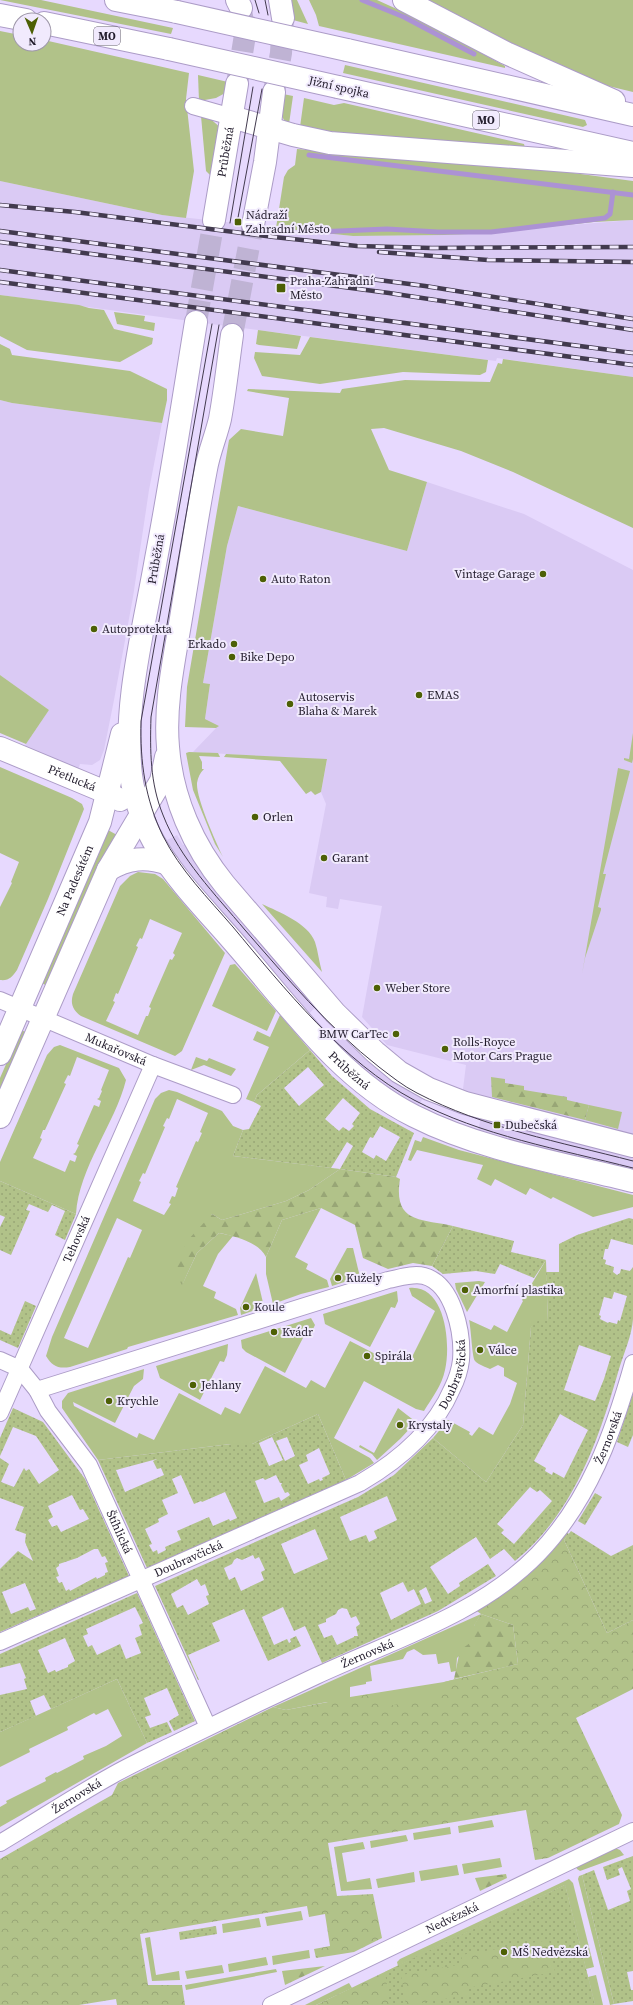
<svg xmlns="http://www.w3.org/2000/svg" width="633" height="2005" font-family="'Source Serif 4',serif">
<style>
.built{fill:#dacaf4}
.grass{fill:#b1c289;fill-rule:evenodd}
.forest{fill:url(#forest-firs)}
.park{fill:url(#park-crowns)}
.garden{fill:url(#garden-dots);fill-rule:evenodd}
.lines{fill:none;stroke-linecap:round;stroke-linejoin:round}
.stream{stroke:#ac92d4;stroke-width:5}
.secondary-tunnel{stroke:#bfb3d4;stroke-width:22;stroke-dasharray:22 11;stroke-linecap:butt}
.street-casing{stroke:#ac9cc7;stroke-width:18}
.secondary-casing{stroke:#ac9cc7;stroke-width:24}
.highway-casing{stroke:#ac9cc7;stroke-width:24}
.street{stroke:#fff;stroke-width:16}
.secondary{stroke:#fff;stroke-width:22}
.highway{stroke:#fff;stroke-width:22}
.tram{stroke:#423a4e;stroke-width:1}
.rail-casing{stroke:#423a4e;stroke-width:4.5}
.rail{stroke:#f1eafd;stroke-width:3;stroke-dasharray:9;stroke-linecap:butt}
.highway-bridge-casing{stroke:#ac9cc7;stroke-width:24;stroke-linecap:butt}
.highway-bridge{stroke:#fff;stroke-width:22}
.poi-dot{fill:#4d6005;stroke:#f1eafd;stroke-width:1.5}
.labels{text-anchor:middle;stroke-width:4;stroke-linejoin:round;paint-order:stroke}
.shield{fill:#f1eafd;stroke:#5f596a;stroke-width:1}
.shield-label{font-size:11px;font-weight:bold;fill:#211b2b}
.street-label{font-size:12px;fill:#211b2b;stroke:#f1eafd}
.poi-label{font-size:12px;fill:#211b2b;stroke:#f1eafd;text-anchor:start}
</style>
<defs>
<pattern id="forest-firs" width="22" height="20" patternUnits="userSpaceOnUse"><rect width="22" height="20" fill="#b1c289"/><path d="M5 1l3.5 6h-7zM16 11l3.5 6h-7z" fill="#98a676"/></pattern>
<pattern id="park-crowns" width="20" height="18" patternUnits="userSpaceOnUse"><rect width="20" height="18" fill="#b1c289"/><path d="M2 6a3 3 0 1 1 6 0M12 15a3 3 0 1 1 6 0" fill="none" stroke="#98a676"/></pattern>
<pattern id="garden-dots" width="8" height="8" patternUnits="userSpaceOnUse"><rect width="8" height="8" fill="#b1c289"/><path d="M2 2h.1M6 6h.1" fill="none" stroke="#98a676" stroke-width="1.8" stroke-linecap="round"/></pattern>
</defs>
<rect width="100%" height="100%" fill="#e7d9fe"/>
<g class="built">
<path d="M0 181 162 215 353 236 444 235 633 220V377L497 358 496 361 219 325 0 295Z"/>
<path d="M0 400 12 403 162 423 149 490 133 597 114 700 104 750 100 760 92 765 80 764 77 772 24 747 49 710 0 675Z"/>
<path d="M427 482 524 514 633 570V1139L462 1097 466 1065 387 1045 362 1017 382 906 340 899 338 909 326 907 327 897 309 893 326 804 321 792 327 760 193 752 218 726 205 719 210 684 203 683 227 546 238 506 407 551Z"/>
<path d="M177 835 183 845H186L317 1005 309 1014 161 843Z"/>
<path d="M343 1033 426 1092 417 1109 382 1089 334 1042Z"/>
<path d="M481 1117 633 1157V1171L478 1131Z"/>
</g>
<g class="grass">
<path d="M0 0H41L173 28 171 34Z"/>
<path d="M290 0H297L308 24 293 20Z"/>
<path d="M309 0H377L421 20 505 66V68L319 26 316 15Z"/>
<path d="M425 0H633V92L575 78Z"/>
<path d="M0 31 20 35V44H44V40L189 73 186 99 194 171 186 218 162 215 0 181Z"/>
<path d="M345 65 585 120 587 125 583 127 343 73Z"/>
<path d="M198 75 228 82 227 92 216 98 199 101Z"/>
<path d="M283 94 293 96 289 124C277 116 281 106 283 94Z"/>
<path d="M304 98 334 105 344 103 524 144 525 148 350 134 300 127Z"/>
<path d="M206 115 222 129 211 176 206 171 201 116Z"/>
<path d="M297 149 521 166 633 181V220L594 222 492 233 444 235 353 236 276 228 284 177 288 170 295 165Z"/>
<path d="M0 295 79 305 89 308 104 310 114 329 153 338 152 344 120 362 27 350 0 336Z"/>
<path d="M114 312 145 316 144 321 155 323 154 331 117 324Z"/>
<path d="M258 330 301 336 297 349 259 345 256 344Z"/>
<path d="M310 337 488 360 486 372 480 375 403 372 320 384 262 376 254 358 255 352 300 355Z"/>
<path d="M0 344 10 349 12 355 130 371 167 389V400L162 423 12 403 0 400Z"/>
<path d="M503 359 633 377V528L513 472 461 451 384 428 371 429 389 470 427 482 407 551 238 506 227 546 203 683 210 684 205 719 219 726 216 728 185 727 187 687 229 440 241 429 283 436 289 398 247 391 248 389 340 393 342 389 405 380 490 382 498 363 502 364Z"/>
<path d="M0 675 49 710 26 744 0 733Z"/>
<path d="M633 733V759L632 763 624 760V758L629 759Z"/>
<path d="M189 752 218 753 220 757 199 756 202 762V769H204C200 773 198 777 197 783 196 798 216 842 223 857L215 844 193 790 186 753Z"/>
<path d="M226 754 327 759 321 792 315 795 311 791 306 794 280 761 224 757Z"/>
<path d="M0 767 72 798 82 804 84 809 48 899 17 970C12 977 9 981 0 980V907L12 883 11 882 19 862 0 853Z"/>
<path d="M618 768 630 771 603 874H606L598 907 601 908V910L585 958 582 974Z"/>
<path d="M108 830 117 835 105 855 48 986 41 983Z"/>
<path d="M138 872 155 874 163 879 225 953 182 1051 175 1056 81 1016C73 1010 70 1004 73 994L120 886 130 876ZM150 919 182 933 173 953 175 955 172 960 170 959 149 1007 151 1008 148 1016H146L138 1035 106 1021 115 1002 113 1001 116 993 118 994 138 947 136 946 140 938 142 939Z"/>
<path d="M262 904C279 912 308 923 315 942 318 951 319 962 322 972Z"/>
<path d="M235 964 276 1011 267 1031 212 1006 230 965Z"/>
<path d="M280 1015 310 1050 257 1095 254 1102 246 1099 269 1047 253 1040 257 1031 270 1037Z"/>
<path d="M21 1030 28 1033 0 1096V1078Z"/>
<path d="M60 1045 119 1068 126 1080C115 1124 79 1167 76 1214L0 1181V1162L47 1055 54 1047ZM77 1057 109 1070 101 1090 102 1091 99 1098 97 1099 101 1101 99 1107 94 1105 77 1144 79 1145 75 1153 73 1154 77 1156 75 1162 70 1160 65 1172 33 1158 42 1139 40 1138 43 1130H45L66 1084 64 1083 68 1075 70 1076Z"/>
<path d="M196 1057 207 1061 209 1058 236 1069 231 1076 204 1065 191 1070Z"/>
<path d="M169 1090 177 1092 222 1111 233 1126 243 1130 233 1156 340 1169 309 1190 286 1201 222 1220 212 1214 182 1285 197 1253 219 1233 233 1236 218 1254 203 1286 216 1292 214 1298 236 1309 238 1315 128 1347 127 1349 70 1367C58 1369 52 1366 46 1356L52 1337 155 1099 161 1093ZM177 1099 208 1113 200 1132 202 1133 198 1142 196 1141 176 1187 178 1188 175 1197 172 1196 169 1203 171 1204 164 1215 133 1201 141 1182 139 1181 143 1173 145 1174 165 1127 163 1126 167 1118 169 1119ZM117 1218 142 1230 130 1258 128 1257 88 1348 64 1338Z"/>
<path d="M589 1105 622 1112 618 1129 585 1120Z"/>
<path d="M423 1137 459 1150 633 1195V1207L593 1217 553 1197 551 1199 530 1188 526 1195 495 1179 491 1186 477 1179 483 1165 417 1150 411 1161 408 1160 415 1140 421 1142Z"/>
<path d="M321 1208 295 1257 308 1264 306 1269 327 1280 329 1287 301 1294 273 1304 266 1274V1257L282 1220Z"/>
<path d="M347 1248H353L360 1277 332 1286 330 1279Z"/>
<path d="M546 1260 548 1322 531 1327 523 1425 486 1482 433 1438 448 1420 470 1432 469 1434 472 1436 479 1427 493 1435 510 1404 517 1383 504 1376V1368L498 1365 490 1369C486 1367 479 1365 475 1361 472 1358 471 1327 469 1320L491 1330 494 1325 507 1332 523 1301 522 1300Z"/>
<path d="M256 1273 264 1307 241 1315 240 1308Z"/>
<path d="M479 1281 485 1282 467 1312 456 1289 455 1283Z"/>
<path d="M409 1288C446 1284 451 1345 445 1370 442 1385 432 1398 424 1411L416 1409 364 1381 334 1438 370 1458 374 1463 346 1480 318 1414 252 1444H231L98 1460 62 1408V1401L68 1393 144 1369 143 1379 134 1386 115 1423 73 1402 74 1406 137 1438 139 1433 154 1440 179 1393 221 1415 225 1407 240 1414 265 1366 306 1388 311 1380 325 1388 350 1341 391 1362 396 1354 410 1361 435 1311 412 1296Z"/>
<path d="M397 1291 398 1301 395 1308 391 1307 370 1347 325 1324 323 1314Z"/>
<path d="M311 1318 315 1325 312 1331 305 1334 285 1373 246 1352 242 1348 241 1340Z"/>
<path d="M228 1344 227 1355 224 1362 220 1361 200 1400 160 1378 156 1366Z"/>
<path d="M398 1408 416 1422 400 1439 377 1460 372 1454 359 1447 360 1445 374 1453Z"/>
<path d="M481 1614 474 1626V1636L472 1642 457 1658 456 1671 451 1672 449 1662 438 1664 436 1654 423 1655 414 1649 407 1652 403 1659 370 1666 372 1681 366 1682V1684L350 1687V1697L444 1682 518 1664 455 1702 387 1718 327 1702 286 1710 273 1707Z"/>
<path d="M117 1679 147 1743 0 1827V1807L7 1803 6 1801 46 1781 45 1778 56 1772 57 1773 84 1759 83 1756 106 1746 122 1736 108 1709 96 1715 94 1713 67 1727 68 1730 29 1749 30 1752 0 1767V1732Z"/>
<path d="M492 1820 494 1827 459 1833 458 1826Z"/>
<path d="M450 1827 451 1834 414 1840 413 1833Z"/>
<path d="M406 1835 408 1841 371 1848 370 1841Z"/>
<path d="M363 1842 365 1849 342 1853 347 1882 370 1878 372 1889 341 1891 334 1847Z"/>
<path d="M615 1848 620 1850 624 1855 580 1871 577 1869 576 1867Z"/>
<path d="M500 1858 502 1867 464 1874 462 1864Z"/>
<path d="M457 1865 459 1875 421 1881 419 1871Z"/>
<path d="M414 1872 415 1882 378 1888 376 1879Z"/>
<path d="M582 1875 614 2004 610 2005 578 1879 579 1876Z"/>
<path d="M569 1879 573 1883 594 1967 586 1969 565 1885 398 1966 397 1962 400 1959Z"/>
<path d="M301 1911 303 1920 267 1926 265 1917Z"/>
<path d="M259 1918 261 1927 223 1933 222 1924Z"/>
<path d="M150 1937 156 1975 179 1971 180 1980 152 1981 145 1938Z"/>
<path d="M309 1950 310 1958 273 1965 272 1956Z"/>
<path d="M266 1957 268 1965 229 1972 228 1964Z"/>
<path d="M222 1965 224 1973 187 1979 185 1971Z"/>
<path d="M276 1969 277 1972 186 1990 185 1985Z"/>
<path d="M596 1975 603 2005H595L588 1977Z"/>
<path d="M349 1983 352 1988 316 2005H305Z"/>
</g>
<g class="forest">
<path d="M491 1077 505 1079V1083L524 1086V1090L567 1097V1100L589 1105 585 1120 492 1097Z"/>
<path d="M340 1169 396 1177 400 1179C393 1223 420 1219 453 1226L432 1266 413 1263 388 1269 363 1258 355 1225 321 1208 282 1220 266 1257C259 1242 234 1236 219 1233L197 1253 182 1285 174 1271 187 1241 212 1214 222 1220 286 1201 309 1190Z"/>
<path d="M481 1614 513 1625 518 1664 454 1679 460 1650C478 1638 470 1643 474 1626 475 1622 479 1618 481 1614Z"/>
<path d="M506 1874 507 1878 480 1891 475 1878Z"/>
<path d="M325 1966 285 1985 282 1971Z"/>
</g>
<g class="park">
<path d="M566 1532 569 1534 564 1540 607 1633 633 1620V1689L576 1718 622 1815 619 1824 548 1858 535 1860 526 1810 328 1843 337 1896 373 1894 382 1938 354 1952 316 1958 314 1949 330 1946 325 1914 309 1917 307 1906 140 1934 148 1985H182L185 2005H117L116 1999 79 2005H0V1859L112 1795 118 1783 273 1707 286 1710 370 1694 387 1706 439 1698 444 1682 518 1664 513 1625 481 1614 474 1609Z"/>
<path d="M565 1885 595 2005H316Z"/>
</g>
<g class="garden">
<path d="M310 1050 332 1076 370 1109 414 1133 396 1177 340 1169 353 1146 347 1142 331 1168 233 1156 243 1130 249 1129 261 1106 254 1102 257 1095ZM308 1067 324 1085 299 1106 284 1088ZM343 1098 360 1113 352 1124 354 1126 349 1131 343 1127 339 1131 325 1119ZM380 1126 400 1137 386 1161 376 1155 374 1159 362 1152 370 1137 373 1138Z"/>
<path d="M0 1181 76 1214 65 1240 55 1235 65 1211 52 1205 48 1212 29 1204 26 1210 30 1211 11 1255 0 1250V1227L5 1217 0 1215Z"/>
<path d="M629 1218 633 1219V1245L611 1239 608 1249H605L603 1259 606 1260 605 1264 614 1267 613 1272 617 1275 620 1273 621 1269 630 1271 633 1267C633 1284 633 1302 633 1319 632 1335 624 1353 619 1369 599 1439 574 1513 515 1561L504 1549 490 1559 476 1537 430 1567 448 1594 460 1586 459 1583 488 1564 496 1576 438 1611 322 1663 305 1626 294 1631 283 1607 262 1617 274 1645 287 1639 289 1643 291 1642 290 1639 296 1636 301 1646 268 1661 244 1609 212 1623 220 1641 188 1655 199 1680H198L155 1586 358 1497 394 1475 433 1438 486 1482 523 1425 531 1327 540 1319 548 1321 546 1272H559V1244L577 1235ZM614 1292 627 1296 620 1321 618 1320 617 1324 609 1322 608 1323 600 1319 601 1316 599 1315 604 1297 612 1299ZM579 1345 611 1356 604 1379 595 1401 564 1390ZM560 1414 588 1430 564 1478 553 1472 552 1475 545 1471 546 1468 534 1461ZM530 1487 537 1492 540 1490 552 1501 514 1544 501 1533 504 1530 497 1524ZM387 1496 397 1520 374 1531 377 1538 369 1542 366 1535 350 1541 340 1517ZM315 1529 328 1559 294 1574 281 1544ZM253 1555 255 1559 259 1557 265 1570 261 1572 264 1580 241 1591 235 1577 229 1580 224 1568 232 1564 234 1560 237 1558 242 1560ZM197 1579 201 1586 205 1584 209 1595 206 1596 209 1604 188 1615 183 1605 177 1608 171 1594ZM403 1582 408 1592 414 1589 421 1604 391 1620 380 1593ZM426 1587 432 1601 425 1604 419 1591ZM342 1608 347 1609 351 1618 356 1616 360 1624 356 1627 358 1636H354V1637L337 1645 332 1635 324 1638 318 1625 326 1622V1619L336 1614 338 1610Z"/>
<path d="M453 1226 514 1241 511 1252 546 1260 534 1278 500 1264 495 1274 476 1271 443 1274 432 1266Z"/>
<path d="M25 1301 36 1306 18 1348 0 1340V1330L11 1335Z"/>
<path d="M633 1393V1435L628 1447 617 1442Z"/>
<path d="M13 1408 43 1422 85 1479 129 1576 0 1632V1569L18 1551 33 1561 25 1542 26 1534 15 1530 24 1507 0 1498V1458L9 1464 1 1482 14 1487 24 1468 26 1471 29 1469 39 1484 59 1470 36 1436 13 1427 0 1456V1438ZM72 1495 80 1510 83 1509 89 1519 61 1532 57 1525 52 1527 48 1520 53 1517 48 1506ZM94 1549H98L102 1557 105 1556 108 1562 105 1563 108 1572 105 1573V1575L97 1579 96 1577 70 1591 69 1589 66 1591 62 1582 59 1583 56 1577 59 1576 56 1568 59 1566V1564L77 1558ZM25 1583 36 1609 30 1611 28 1607 11 1614 2 1592Z"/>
<path d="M318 1414 346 1480 147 1568 98 1460 231 1444H252ZM272 1437 283 1460 269 1466 259 1443ZM287 1437 295 1456 285 1461 276 1441ZM319 1448 330 1474 322 1478 323 1480 320 1481 319 1479 308 1484 299 1465 308 1461 306 1455ZM157 1459 153 1461 157 1469 161 1468 164 1475 125 1492 116 1470ZM181 1475 194 1504 201 1501 202 1502 225 1492 237 1518 230 1521 229 1519 213 1526 209 1517 177 1531 181 1540 165 1547 166 1550 158 1554 157 1550 153 1552 149 1545 152 1544 145 1529 159 1522 158 1519 168 1514 162 1500 178 1493 172 1479ZM276 1475 280 1483H282L281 1485 285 1493 288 1492 290 1495 281 1501 279 1497 264 1503 255 1481 263 1478 265 1480Z"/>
<path d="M595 1493 602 1497 585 1525 578 1521Z"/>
<path d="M571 1531 611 1556 633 1545V1620L607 1633 564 1540Z"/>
<path d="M137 1593 195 1721 174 1731 169 1721 179 1715 167 1688 144 1698 151 1715 145 1717 150 1728 167 1722 172 1732 147 1743 117 1679 51 1709 44 1695 30 1701 36 1716 0 1732V1695L27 1689 24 1679 26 1678 20 1663 0 1668V1654ZM135 1607 143 1623 139 1625 142 1635 135 1638 141 1653 126 1659 120 1644 97 1655 92 1645 88 1647 83 1636 88 1634 86 1629ZM65 1638 75 1661 68 1665V1667L56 1672 55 1670 48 1673 38 1650Z"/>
<path d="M633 1856V1971L627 1972 631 1990H633V2001L614 2004 582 1875 594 1870 608 1910 630 1901 627 1891 631 1889 622 1867 618 1869 620 1875 607 1880 603 1867Z"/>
<path d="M565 1885 595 2005H409L468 1995 467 1988 555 1972 549 1940 461 1955 463 1964 401 1975 406 2005H390L385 1972Z"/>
<path d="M216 1926 217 1934 180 1940 179 1932Z"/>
</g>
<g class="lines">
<g class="stream">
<path d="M362 0 404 17 474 54"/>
<path d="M309 155 633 195"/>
<path d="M315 232 387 229 438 232H491L605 218 610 214 613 192"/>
</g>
<g class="secondary-tunnel">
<path d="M237 84 245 35 241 10"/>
<path d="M274 92 281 53 283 18"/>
<path d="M196 322 214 220"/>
<path d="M232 335 253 225"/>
</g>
<g class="street-casing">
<g id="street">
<path d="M193 106 232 117"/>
<path id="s1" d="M0 1000 153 1065 233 1095"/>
<path id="s2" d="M0 1360 20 1369 37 1390 48 1411 89 1465 208 1727"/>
<path id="s3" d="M0 1413 153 1065"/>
<path id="s4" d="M0 1642 360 1483C398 1461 434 1431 452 1389 456 1381 460 1369 461 1360 463 1334 454 1284 424 1276 413 1273 399 1278 388 1280L37 1390"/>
<path id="s5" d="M0 1843C37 1821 73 1797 111 1776 130 1765 150 1756 170 1746 219 1722 267 1699 316 1676 391 1641 479 1615 538 1554 589 1501 613 1434 633 1363"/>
<path id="s6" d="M271 2005 633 1831"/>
</g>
</g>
<g class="secondary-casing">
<g id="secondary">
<path d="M237 0 241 8"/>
<path d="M280 0 283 18"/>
<path id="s7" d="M214 220 237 84"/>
<path d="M253 225 265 162 274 92"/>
<path id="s8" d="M196 322C183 401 171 481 156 559 144 628 123 705 131 775 134 800 145 828 158 849 180 885 211 915 238 947 291 1008 340 1079 414 1116 481 1150 561 1163 633 1181"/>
<path d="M232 335C228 363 225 392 220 419 216 436 209 452 206 469 197 516 190 564 182 612 175 656 164 703 168 747 172 798 193 846 225 885L335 1013 375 1052 399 1072 429 1089 465 1103 633 1146"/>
<path id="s9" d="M0 748 108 793 120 800"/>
<path d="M108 870C128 858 146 856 168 864"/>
<path id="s10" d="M0 1054 100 822 122 734"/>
<path d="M0 1117 108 870 161 781 166 757"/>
</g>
</g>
<g class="highway-casing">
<g id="highway">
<path d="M116 0 177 12"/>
<path d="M404 0 506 53 614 101"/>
<path d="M0 15 26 20"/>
<path d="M44 23 169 49"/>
<path d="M347 50 633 115"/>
<path d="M338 87 633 153"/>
<path d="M232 117 293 135 330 143 633 166"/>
</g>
</g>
<use href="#street" class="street"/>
<use href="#secondary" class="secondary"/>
<use href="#highway" class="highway"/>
<g class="tram">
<path d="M255 0 259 13"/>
<path d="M265 0 268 15"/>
<path d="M230 223 253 87"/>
<path d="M237 223 262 89"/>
<path d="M212 324 141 721C140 762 145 799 163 836 180 870 208 898 233 927 283 987 344 1063 414 1100 482 1136 559 1149 633 1168"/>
<path d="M219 325 151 717C150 751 150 783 163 815 180 859 215 894 245 930 287 978 328 1027 379 1067 391 1076 403 1086 417 1093 484 1128 560 1142 633 1161"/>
</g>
<g class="rail-casing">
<g id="rail">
<path d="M0 205 75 212 274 237 357 246 432 248 633 247"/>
<path d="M0 231 425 286 633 319"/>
<path d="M0 242 389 293 633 330"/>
<path d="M379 252 488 260 633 262"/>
<path d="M0 270 633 353"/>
<path d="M0 282 633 365"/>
</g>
</g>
<use href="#rail" class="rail"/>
<g class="highway-bridge-casing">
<g id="highway-bridge">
<path d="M177 12 347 50"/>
<path d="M169 49 338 87"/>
</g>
</g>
<use href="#highway-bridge" class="highway-bridge"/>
</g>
<g class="poi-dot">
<rect x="234" y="218" width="8" height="8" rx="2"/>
<rect x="276" y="283" width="10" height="10" rx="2"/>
<circle cx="543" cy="574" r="4"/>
<circle cx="263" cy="579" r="4"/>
<circle cx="94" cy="629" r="4"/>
<circle cx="234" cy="644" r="4"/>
<circle cx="232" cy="657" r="4"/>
<circle cx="419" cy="695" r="4"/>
<circle cx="290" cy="704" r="4"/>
<circle cx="255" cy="817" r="4"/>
<circle cx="324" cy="858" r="4"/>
<circle cx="377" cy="988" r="4"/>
<circle cx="396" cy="1034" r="4"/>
<circle cx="445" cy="1049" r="4"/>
<rect x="493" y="1121" width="8" height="8" rx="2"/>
<circle cx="338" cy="1278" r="4"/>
<circle cx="465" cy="1290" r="4"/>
<circle cx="246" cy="1307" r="4"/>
<circle cx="274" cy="1332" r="4"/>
<circle cx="480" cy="1350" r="4"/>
<circle cx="367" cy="1356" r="4"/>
<circle cx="193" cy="1385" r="4"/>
<circle cx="109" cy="1401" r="4"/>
<circle cx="400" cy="1425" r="4"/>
<circle cx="504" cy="1952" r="4"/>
</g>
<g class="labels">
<g class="shield">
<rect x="94" y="27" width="26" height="18" rx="3"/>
<rect x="473" y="111" width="26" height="18" rx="3"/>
</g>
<g class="shield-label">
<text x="107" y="40">MO</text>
<text x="486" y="124">MO</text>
</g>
<g class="street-label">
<text transform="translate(339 87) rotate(13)" y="4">Jižní spojka</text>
<text dy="4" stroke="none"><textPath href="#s7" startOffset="69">Průběžná</textPath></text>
<text transform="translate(156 559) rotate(-80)" y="4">Průběžná</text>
<text dy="4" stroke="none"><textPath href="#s9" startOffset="78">Přetlucká</textPath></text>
<text dy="4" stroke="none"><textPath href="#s10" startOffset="189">Na Padesátém</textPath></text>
<text dy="4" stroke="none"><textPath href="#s1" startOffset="126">Mukařovská</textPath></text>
<text dy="4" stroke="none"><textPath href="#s8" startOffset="831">Průběžná</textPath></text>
<text dy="4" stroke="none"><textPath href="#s3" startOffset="190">Tehovská</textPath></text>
<text dy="4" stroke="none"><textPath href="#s4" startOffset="542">Doubravčická</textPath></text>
<text dy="4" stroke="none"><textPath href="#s5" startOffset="750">Žernovská</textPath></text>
<text dy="4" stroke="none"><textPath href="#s2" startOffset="214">Štíhlická</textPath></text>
<text dy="4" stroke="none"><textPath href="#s4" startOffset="206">Doubravčická</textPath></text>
<text dy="4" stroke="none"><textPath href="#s5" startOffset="414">Žernovská</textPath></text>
<text dy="4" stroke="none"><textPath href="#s5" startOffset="90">Žernovská</textPath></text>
<text dy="4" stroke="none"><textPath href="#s6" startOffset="201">Nedvězská</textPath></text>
</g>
<g class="poi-label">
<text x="246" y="219">Nádraží<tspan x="246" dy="14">Zahradní Město</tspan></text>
<text x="290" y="285">Praha-Zahradní<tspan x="290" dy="14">Město</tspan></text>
<text x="535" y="578" text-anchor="end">Vintage Garage</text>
<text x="271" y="583">Auto Raton</text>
<text x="102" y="633">Autoprotekta</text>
<text x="226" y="648" text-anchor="end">Erkado</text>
<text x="240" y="661">Bike Depo</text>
<text x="427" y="699">EMAS</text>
<text x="298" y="701">Autoservis<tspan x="298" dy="14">Blaha &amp; Marek</tspan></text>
<text x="263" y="821">Orlen</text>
<text x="332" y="862">Garant</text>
<text x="385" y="992">Weber Store</text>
<text x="388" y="1038" text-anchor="end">BMW CarTec</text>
<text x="453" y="1046">Rolls-Royce<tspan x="453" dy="14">Motor Cars Prague</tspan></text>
<text x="505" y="1129">Dubečská</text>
<text x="346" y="1282">Kužely</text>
<text x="473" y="1294">Amorfní plastika</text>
<text x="254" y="1311">Koule</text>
<text x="282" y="1336">Kvádr</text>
<text x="488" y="1354">Válce</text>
<text x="375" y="1360">Spirála</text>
<text x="201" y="1389">Jehlany</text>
<text x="117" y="1405">Krychle</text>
<text x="408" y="1429">Krystaly</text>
<text x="512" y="1956">MŠ Nedvězská</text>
</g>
</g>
<g transform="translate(32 32) rotate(178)"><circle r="19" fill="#f1eafd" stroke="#9e97a9"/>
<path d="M0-3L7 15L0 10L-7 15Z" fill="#4d6005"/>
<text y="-6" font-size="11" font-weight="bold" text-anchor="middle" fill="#211b2b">N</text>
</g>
</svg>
